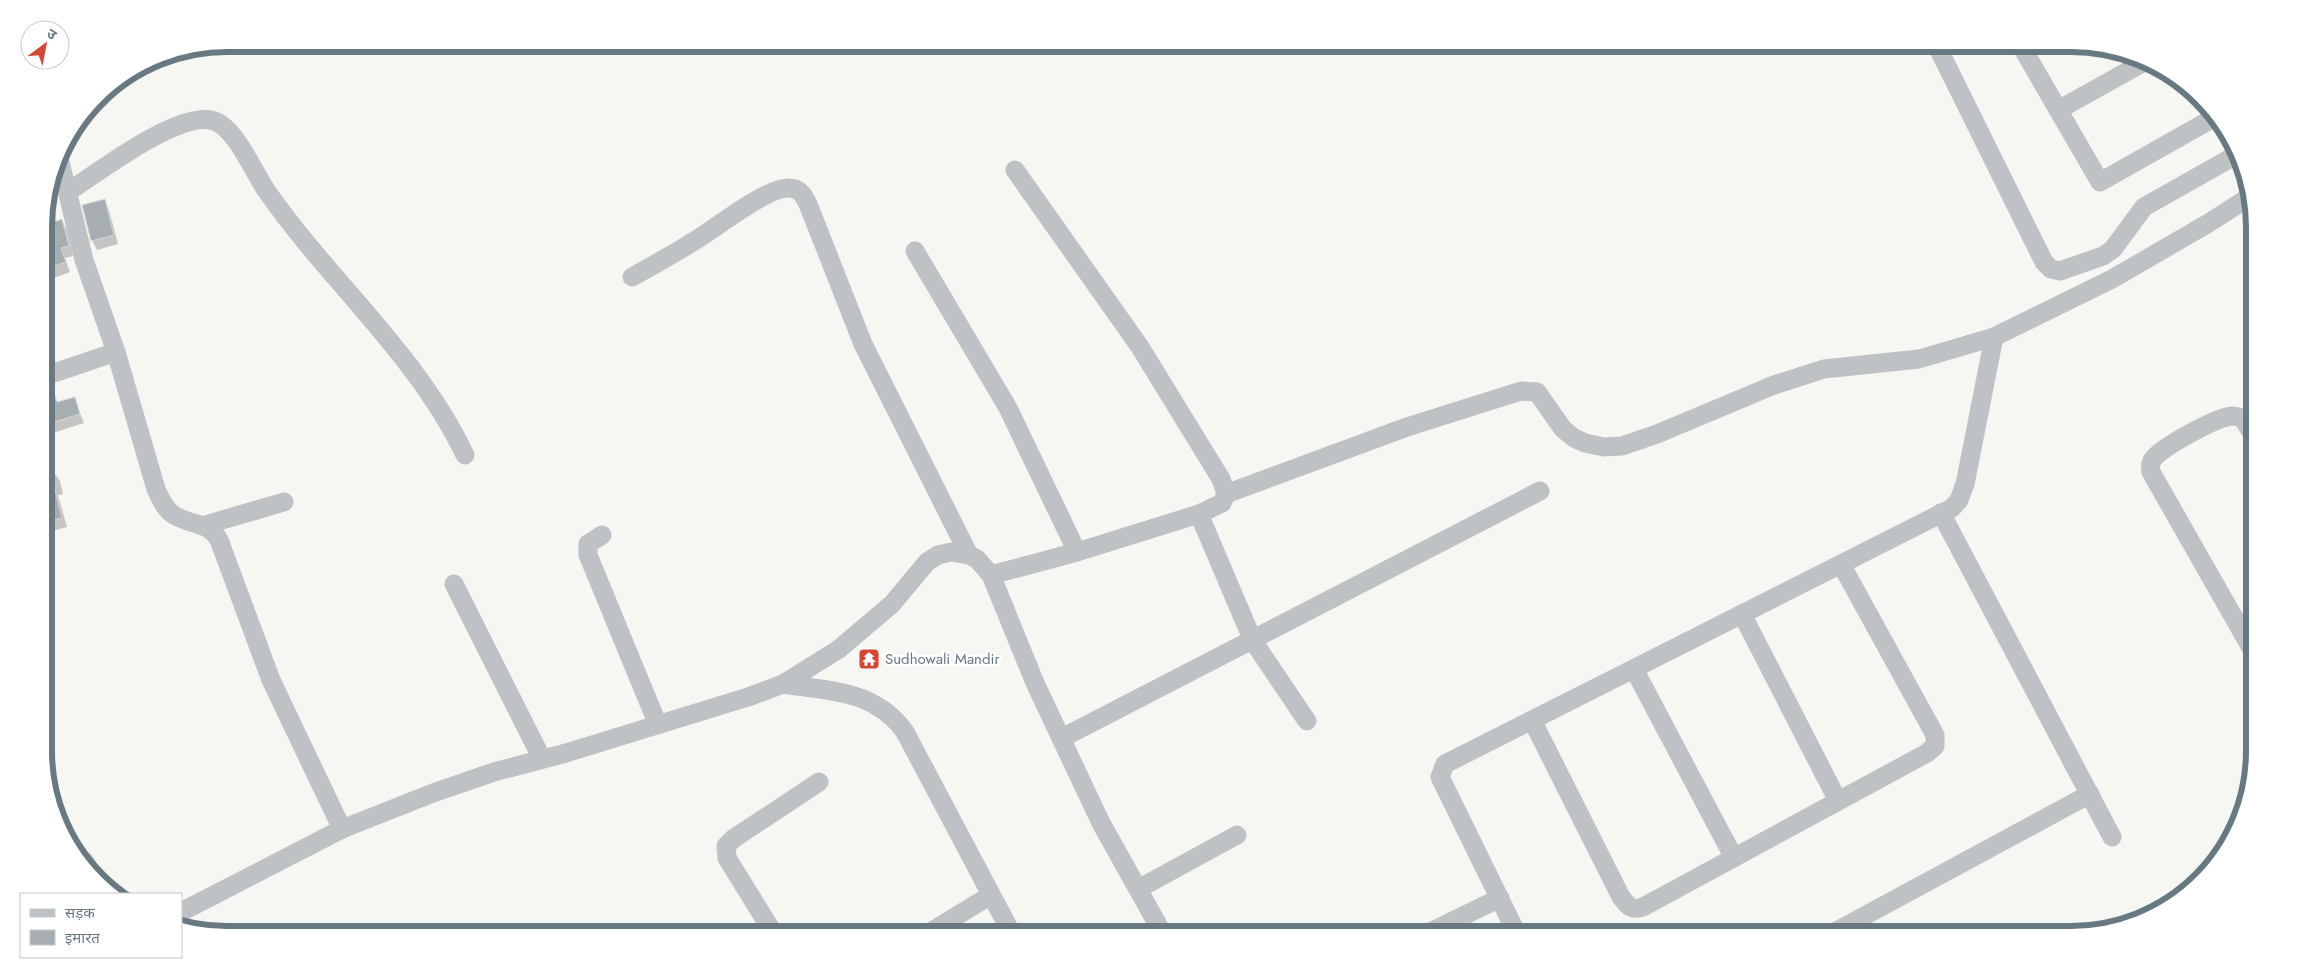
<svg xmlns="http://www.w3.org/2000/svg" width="2298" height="978" font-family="Jost,'Noto Sans Devanagari',sans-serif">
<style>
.shadow{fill:#0003}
.building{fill:#a6aeb2;stroke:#d8d7d6}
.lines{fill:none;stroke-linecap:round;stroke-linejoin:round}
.street{stroke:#bec2c5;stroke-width:19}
.labels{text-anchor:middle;stroke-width:5;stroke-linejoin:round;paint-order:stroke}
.poi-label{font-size:15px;fill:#687982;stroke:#fff;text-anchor:start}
.rim{fill:none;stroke:#687982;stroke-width:6}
</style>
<rect width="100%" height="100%" fill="#f6f6f3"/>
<g class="shadow">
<path d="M104 200 109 210 118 244 97 250 92 240Z"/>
<path d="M62 221 67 230 73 256 65 258 70 272 48 280 44 274V227Z"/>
<path d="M54 397 58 403 74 398 84 423 53 433 45 415V400Z"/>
<path d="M45 460 60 481 63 494 58 495 67 527 45 533Z"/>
</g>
<g class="building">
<path d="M105 199 114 235 91 241 82 205Z"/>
<path d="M62 219 69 246 61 248 66 262 44 270V226Z"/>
<path d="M52 386 57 402 75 397 80 414 45 425V387Z"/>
<path d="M50 469 62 518 45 522V470Z"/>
</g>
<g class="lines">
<g class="street">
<path d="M1936 44 2044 262 2051 269 2060 271 2103 256 2113 249 2144 207 2238 154"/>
<path d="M2020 44 2100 182 2217 116"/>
<path d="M2058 110 2146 61"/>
<path d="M59 158 84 260 116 352 156 489C160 498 164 507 171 513 187 526 208 520 219 540L271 680 342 829"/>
<path d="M68 192C100 171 174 114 211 120 234 124 253 171 266 190 329 281 417 354 465 455"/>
<path d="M915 251 1008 408 1077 552"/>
<path d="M632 277C654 265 675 253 696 240 716 228 767 187 789 188 800 188 804 196 808 204L863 344 969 555"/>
<path d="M45 376 116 352"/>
<path d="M2253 435 2243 419C2239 417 2236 416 2232 416 2217 417 2164 446 2154 458 2150 462 2150 467 2151 472L2254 653"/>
<path d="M1226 494 1407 427 1521 391 1537 392 1563 429 1574 438 1585 443 1604 447 1622 446 1657 434 1774 385 1824 369 1919 359 1994 337 2112 279 2207 224 2251 196"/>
<path d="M1941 513 2112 837"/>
<path d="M1199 514 1253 641 1307 721"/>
<path d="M205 525 284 502"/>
<path d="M602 535 588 544V555L658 725"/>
<path d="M991 575 1077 552 1199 514 1222 503 1226 494 1221 479 1140 347 1015 170"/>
<path d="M454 584 542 759"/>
<path d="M1742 614 1838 801"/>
<path d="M1634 669 1734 858"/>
<path d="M783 684C830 691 875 690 905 732L1012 934"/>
<path d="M1532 720 1621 897C1628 906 1631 911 1643 907L1927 753 1935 746V735L1841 564"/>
<path d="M1062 738 1540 491"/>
<path d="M84 861 88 867"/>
<path d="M1138 889 1237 835"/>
<path d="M181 912 342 829 433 793 494 772 566 753 748 697 783 684 839 649 892 604 927 562 938 555 951 552 969 555 977 559 991 575 1035 683 1101 823 1163 934"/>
<path d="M774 934 727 858 726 846 733 839 819 782"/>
<path d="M927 934 991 895"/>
<path d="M1426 934 1500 898"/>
<path d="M1517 934 1440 777 1445 764 1952 508 1959 500 1965 484 1994 337"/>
<path d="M1831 934 2090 794"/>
</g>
</g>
<defs>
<g id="temple-square" transform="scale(1.125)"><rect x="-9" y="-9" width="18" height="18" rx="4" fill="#d44735" stroke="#fff"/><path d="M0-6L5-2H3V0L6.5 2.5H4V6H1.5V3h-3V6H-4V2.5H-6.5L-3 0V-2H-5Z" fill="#fff"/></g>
</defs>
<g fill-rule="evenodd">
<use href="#temple-square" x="869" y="659"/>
</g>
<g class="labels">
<g class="poi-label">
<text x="885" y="664">Sudhowali Mandir</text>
</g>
</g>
<path d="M0 0H2298V978H0ZM227 52H2071A175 175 0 0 1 2246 227V751A175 175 0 0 1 2071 926H227A175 175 0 0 1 52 751V227A175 175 0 0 1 227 52Z" fill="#fff" fill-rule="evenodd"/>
<path class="rim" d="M227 52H2071A175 175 0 0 1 2246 227V751A175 175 0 0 1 2071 926H227A175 175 0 0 1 52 751V227A175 175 0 0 1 227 52Z"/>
<rect x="20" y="893" width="162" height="65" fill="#ffffff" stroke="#c3c9cd"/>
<rect x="30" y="909" width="25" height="8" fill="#bec2c5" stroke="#c3c9cd"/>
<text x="65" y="918" font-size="15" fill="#687982">सड़क</text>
<rect x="30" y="930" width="25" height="15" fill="#a6aeb2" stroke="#c3c9cd"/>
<text x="65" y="943" font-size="15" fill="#687982">इमारत</text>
<g transform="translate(45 45) rotate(32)"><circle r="24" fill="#ffffff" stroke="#c3c9cd"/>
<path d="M0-4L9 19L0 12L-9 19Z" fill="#d44735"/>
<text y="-8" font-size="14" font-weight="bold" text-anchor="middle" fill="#687982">उ</text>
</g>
</svg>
